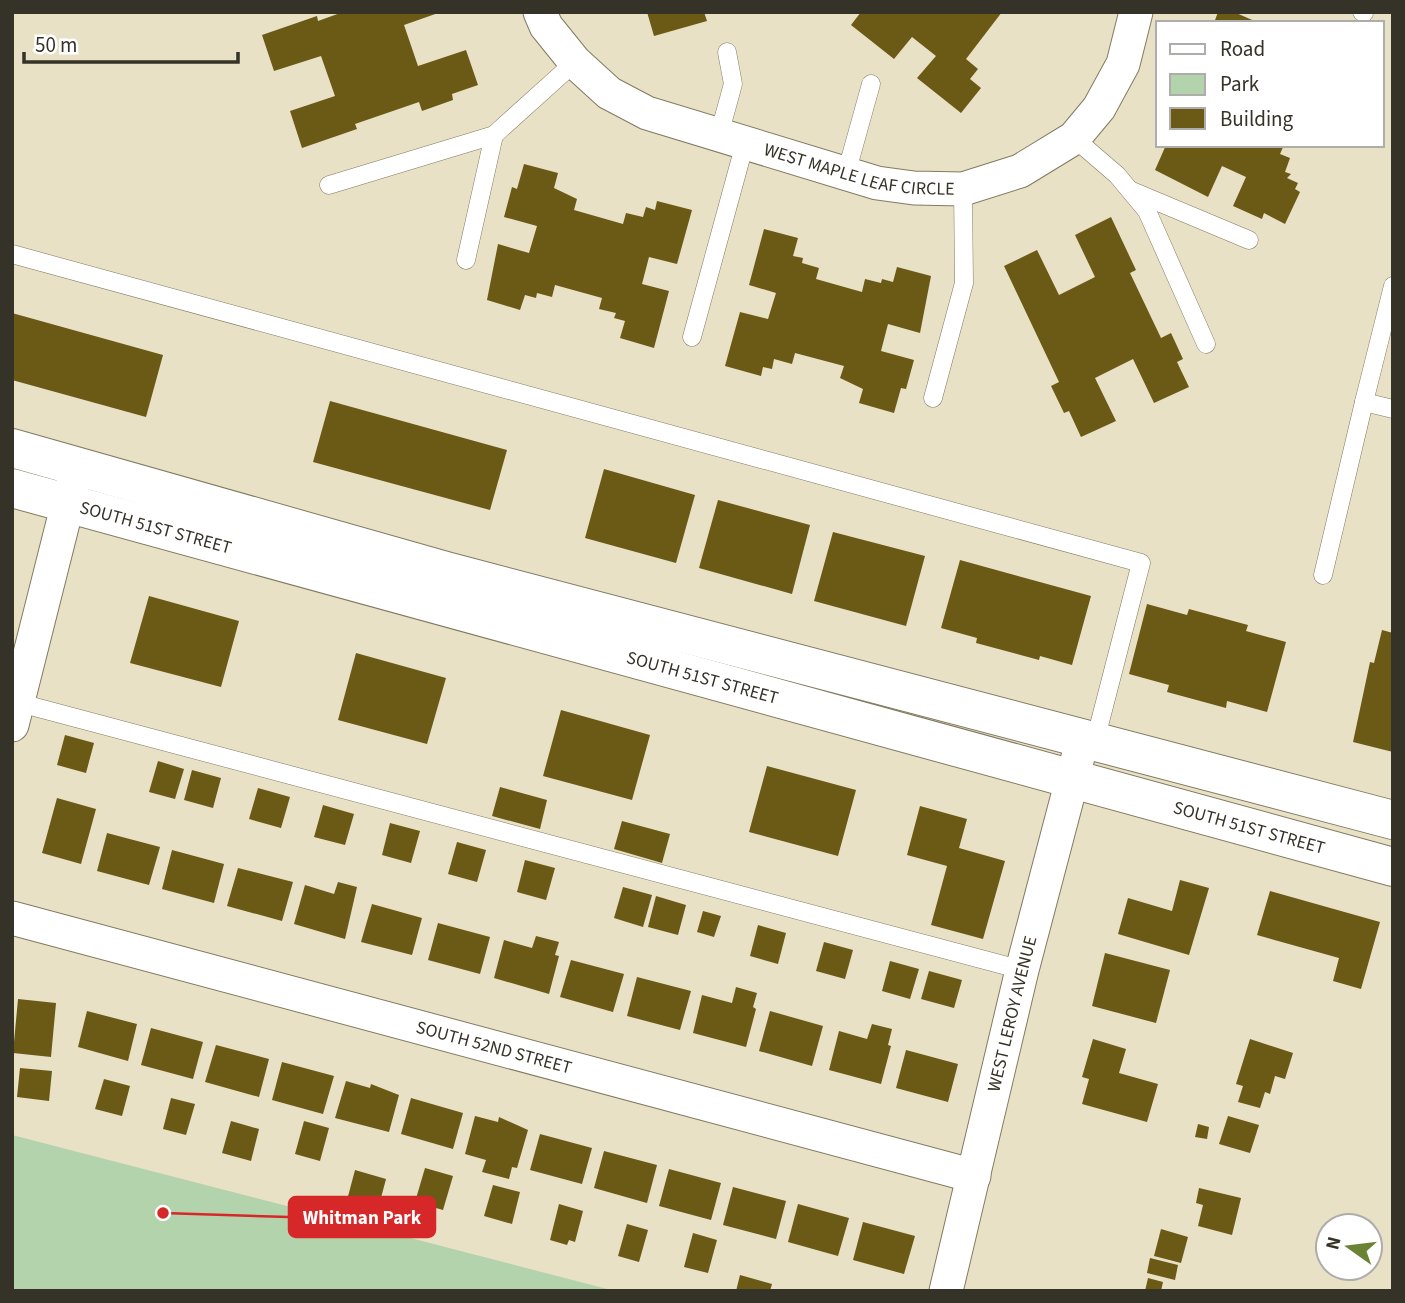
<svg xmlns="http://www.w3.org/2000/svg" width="1405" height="1303" font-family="'Source Sans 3',sans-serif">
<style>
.green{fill:#b3d3ac}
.building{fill:#6b5916}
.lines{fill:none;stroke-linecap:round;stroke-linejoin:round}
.service-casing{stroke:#827a61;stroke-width:19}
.minor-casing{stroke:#827a61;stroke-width:35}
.tertiary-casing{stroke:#827a61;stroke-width:40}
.service{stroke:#fff;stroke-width:18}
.minor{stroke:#fff;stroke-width:33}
.tertiary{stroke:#fff;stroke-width:38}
.labels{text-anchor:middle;stroke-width:7;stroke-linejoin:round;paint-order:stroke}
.street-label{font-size:18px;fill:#353227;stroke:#fff}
.leader{fill:none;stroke:#d62828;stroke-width:2.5}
.callout-dot{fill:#d62828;stroke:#fff;stroke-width:2.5}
.callout{fill:#d62828;stroke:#d62828;stroke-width:2.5}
.callout-label{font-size:19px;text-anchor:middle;font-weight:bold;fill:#fff}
</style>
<rect width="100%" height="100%" fill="#e9e1c5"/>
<path class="green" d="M12 1135 615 1291H12Z"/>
<g class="building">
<path d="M343 12H441L404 25 418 66 466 50 478 85 452 94 453 100 422 111 419 102 355 124 357 129 302 148 290 111 335 96 321 56 274 71 262 35 317 16 318 21Z"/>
<path d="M647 12H704L707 21 654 36Z"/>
<path d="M861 12H1002L966 59 978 69 970 79 981 88 961 113 917 78 936 56 912 37 894 59 851 25Z"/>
<path d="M1218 12H1234L1259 23H1214Z"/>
<path d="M1166 145H1284L1280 154 1290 158 1285 172 1291 174 1287 178 1298 183 1295 189 1300 192 1285 224 1264 213 1262 219 1233 206 1246 177 1222 166 1208 197 1155 170Z"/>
<path d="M524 164 558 173 554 188 577 199 574 210 623 224 626 213 643 217 646 207 655 210 657 201 692 210 677 264 649 257 642 284 669 291 654 348 620 338 625 321 614 318 616 313 599 309 602 298 555 285 552 297 537 293 536 298 525 295 520 310 487 300 498 244 529 253 537 226 504 217 512 187 517 189Z"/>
<path d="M1111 217 1136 270 1130 273 1161 338 1171 333 1183 359 1177 362 1189 387 1154 403 1133 359 1095 378 1116 421 1081 437 1069 411 1064 413 1051 386 1059 382 1004 266 1037 250 1059 295 1095 277 1075 235Z"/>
<path d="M764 229 798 238 793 256 803 258 802 263 819 268 816 279 862 292 865 279 881 283 882 279 893 282 897 267 931 276 920 333 888 324 881 351 914 360 906 389 901 388 894 413 859 403 863 389 840 378 844 366 795 353 792 364 774 359 772 369 763 367 761 376 725 366 740 312 768 319 776 293 749 285Z"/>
<path d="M12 313 163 355 146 417 12 380Z"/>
<path d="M330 401 507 450 490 510 313 462Z"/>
<path d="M604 469 695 495 676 563 585 538Z"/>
<path d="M718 500 810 525 792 594 699 568Z"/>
<path d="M833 532 925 556 906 626 814 601Z"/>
<path d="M960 560 1091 596 1072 665 1040 656 1039 660 976 643 977 638 941 628Z"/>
<path d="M149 596 239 621 221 687 130 663Z"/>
<path d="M1147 604 1187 615 1189 609 1248 625 1246 631 1286 642 1267 712 1227 701 1226 708 1167 692 1169 685 1129 674Z"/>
<path d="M1382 630 1393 633V752L1353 742 1370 662 1374 663Z"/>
<path d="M356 653 446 678 427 744 338 720Z"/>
<path d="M561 710 650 735 632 800 543 776Z"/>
<path d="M65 735 94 743 86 773 57 765Z"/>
<path d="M158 761 184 769 175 799 149 792Z"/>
<path d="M767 766 856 790 838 856 749 832Z"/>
<path d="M192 770 221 778 213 808 184 800Z"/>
<path d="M500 787 547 800 540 829 492 816Z"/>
<path d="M258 788 290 797 281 828 249 819Z"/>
<path d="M57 798 96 809 81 864 42 853Z"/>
<path d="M323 805 354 814 345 845 314 837Z"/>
<path d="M920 806 967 819 959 848 1005 861 983 939 931 925 947 866 907 855Z"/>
<path d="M622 821 670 834 662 863 614 849Z"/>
<path d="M390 823 420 831 411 863 382 855Z"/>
<path d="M107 833 160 847 149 885 97 871Z"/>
<path d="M457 842 486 850 477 882 448 874Z"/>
<path d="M172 850 224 864 214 903 162 889Z"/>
<path d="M525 860 555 868 546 900 517 892Z"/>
<path d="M238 868 293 882 282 921 227 906Z"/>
<path d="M1180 880 1209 888 1189 955 1118 934 1128 898 1172 911Z"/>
<path d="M338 882 357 887 345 939 294 924 305 885 334 894Z"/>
<path d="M623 887 652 895 643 927 614 918Z"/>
<path d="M1270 891 1380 922 1361 989 1333 981 1339 958 1257 935Z"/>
<path d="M656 896 686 905 678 935 648 927Z"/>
<path d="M372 904 422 918 412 955 361 942Z"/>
<path d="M703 911 721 916 714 937 697 932Z"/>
<path d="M438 923 490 937 480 974 428 960Z"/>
<path d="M758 925 786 933 778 964 750 956Z"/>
<path d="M536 936 559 942 555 955 559 956 549 994 494 978 504 940 532 948Z"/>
<path d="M824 942 853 950 845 979 816 971Z"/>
<path d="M1105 953 1170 970 1156 1023 1092 1006Z"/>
<path d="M571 960 624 974 613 1012 560 997Z"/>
<path d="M890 961 919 969 910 999 882 991Z"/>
<path d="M929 971 962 980 954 1008 921 999Z"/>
<path d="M637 977 691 991 680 1030 627 1016Z"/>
<path d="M736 987 757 993 753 1007 756 1009 746 1047 693 1033 702 995 732 1003Z"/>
<path d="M18 999 56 1003 51 1057 13 1053Z"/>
<path d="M87 1011 137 1024 128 1061 78 1047Z"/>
<path d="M770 1011 823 1026 812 1066 759 1051Z"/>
<path d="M872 1024 892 1029 888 1045 891 1046 881 1084 829 1070 839 1031 867 1039Z"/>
<path d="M151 1028 203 1042 193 1079 141 1065Z"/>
<path d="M1093 1039 1126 1049 1119 1073 1158 1084 1147 1122 1082 1104 1089 1079 1082 1077Z"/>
<path d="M1250 1039 1293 1053 1285 1079 1275 1076 1270 1094 1265 1092 1260 1108 1238 1102 1243 1086 1236 1084Z"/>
<path d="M216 1045 269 1059 259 1097 205 1082Z"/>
<path d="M906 1050 958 1064 948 1102 896 1088Z"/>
<path d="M282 1062 334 1076 323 1114 272 1100Z"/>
<path d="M20 1068 52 1071 49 1101 17 1097Z"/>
<path d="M104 1079 130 1086 122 1116 95 1109Z"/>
<path d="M346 1081 370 1088 371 1084 399 1095 389 1132 335 1118Z"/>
<path d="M171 1098 195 1104 186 1135 163 1129Z"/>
<path d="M411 1098 463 1113 453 1149 401 1134Z"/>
<path d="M475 1116 498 1122 499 1117 528 1130 517 1168 512 1167 509 1179 482 1172 486 1160 465 1154Z"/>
<path d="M1228 1116 1259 1125 1250 1153 1219 1144Z"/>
<path d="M231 1121 259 1129 251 1161 222 1153Z"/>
<path d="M304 1121 329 1128 320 1161 295 1154Z"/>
<path d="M1198 1124 1209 1127 1207 1139 1195 1137Z"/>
<path d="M540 1134 592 1148 582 1184 530 1170Z"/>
<path d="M604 1151 657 1165 647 1203 594 1188Z"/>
<path d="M425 1168 453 1176 443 1210 415 1202Z"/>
<path d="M669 1169 721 1183 711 1220 659 1206Z"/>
<path d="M355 1170 386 1179 377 1213 346 1204Z"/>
<path d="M493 1185 520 1192 512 1224 484 1216Z"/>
<path d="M733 1187 786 1201 776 1239 723 1225Z"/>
<path d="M1199 1188 1241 1198 1232 1235 1198 1226 1203 1205 1196 1203Z"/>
<path d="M559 1204 583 1211 575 1242 569 1240 567 1245 550 1240Z"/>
<path d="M798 1204 849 1218 838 1256 788 1242Z"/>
<path d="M863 1222 915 1236 904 1274 853 1260Z"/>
<path d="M627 1224 648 1230 639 1262 618 1256Z"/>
<path d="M1161 1229 1188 1237 1181 1263 1154 1256Z"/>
<path d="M693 1233 717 1240 708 1273 684 1267Z"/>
<path d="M1150 1258 1178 1265 1175 1280 1147 1273Z"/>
<path d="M740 1275 772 1284 770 1291H736Z"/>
<path d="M1148 1278 1163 1282 1161 1291H1145Z"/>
</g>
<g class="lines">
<g class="service-casing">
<g id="service">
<path d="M1362 12 1364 13"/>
<path d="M719 135 733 84 727 52"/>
<path d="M1074 138 1117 175 1147 211 1206 344"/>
<path d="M846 174 871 84"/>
<path d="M329 185 494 135 575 62"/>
<path d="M1132 191 1249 240"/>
<path d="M12 254 1141 563 1095 741"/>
<path d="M466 260 494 135"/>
<path d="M1393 286 1364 402 1393 409"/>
<path d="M692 337 745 143"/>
<path d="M933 398 964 283 963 189"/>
<path d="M1323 575 1364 402"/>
<path d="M16 702 1022 970"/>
</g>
</g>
<g class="minor-casing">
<g id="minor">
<path id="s1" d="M540 12 546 26 575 62 609 93 647 113 877 183 914 188 963 189 1020 171 1074 138 1099 108 1123 64 1136 12"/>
<path d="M12 725 74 479"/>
<path id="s2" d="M12 918 974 1176"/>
<path id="s3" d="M946 1291 1022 970 1083 738"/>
</g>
</g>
<g class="tertiary-casing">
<g id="tertiary">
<path d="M12 448 446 571 1393 820"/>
<path id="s4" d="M12 488 1393 867"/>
</g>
</g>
<use href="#service" class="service"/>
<use href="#minor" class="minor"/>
<use href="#tertiary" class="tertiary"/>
</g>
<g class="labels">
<g class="street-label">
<text dy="6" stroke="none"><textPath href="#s1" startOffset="371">WEST MAPLE LEAF CIRCLE</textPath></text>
<text dy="6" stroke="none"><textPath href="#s4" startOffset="149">SOUTH 51ST STREET</textPath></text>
<text dy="6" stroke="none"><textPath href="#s4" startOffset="716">SOUTH 51ST STREET</textPath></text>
<text dy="6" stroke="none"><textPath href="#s4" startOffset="1283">SOUTH 51ST STREET</textPath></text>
<text dy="6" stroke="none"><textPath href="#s3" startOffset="285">WEST LEROY AVENUE</textPath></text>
<text dy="6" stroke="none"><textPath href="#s2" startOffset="499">SOUTH 52ND STREET</textPath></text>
</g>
</g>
<path class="leader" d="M163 1213L289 1217"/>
<circle class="callout-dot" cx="163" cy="1213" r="7"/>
<rect class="callout" x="289" y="1197" width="146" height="40" rx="7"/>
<g class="callout-label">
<text x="362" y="1224">Whitman Park</text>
</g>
<rect width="1405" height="1303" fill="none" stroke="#353227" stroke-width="28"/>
<rect x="1156" y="21" width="228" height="126" fill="#ffffff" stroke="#aeada9" stroke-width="2"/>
<rect x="1170" y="44" width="35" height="10" fill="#ffffff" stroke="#aeada9" stroke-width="2"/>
<text x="1220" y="56" font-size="21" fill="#353227">Road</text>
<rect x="1170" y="74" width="35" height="21" fill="#b3d3ac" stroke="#aeada9" stroke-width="2"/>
<text x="1220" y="91" font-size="21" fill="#353227">Park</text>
<rect x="1170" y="108" width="35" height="21" fill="#6b5916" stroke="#aeada9" stroke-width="2"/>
<text x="1220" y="126" font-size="21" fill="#353227">Building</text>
<g transform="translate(1349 1247) rotate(284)"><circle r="33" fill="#ffffff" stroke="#aeada9" stroke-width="2"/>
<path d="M0-5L12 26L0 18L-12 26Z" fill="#6b8335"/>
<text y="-10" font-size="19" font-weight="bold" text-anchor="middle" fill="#353227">N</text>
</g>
<path d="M24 52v10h214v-10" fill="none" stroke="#353227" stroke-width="3.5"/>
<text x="35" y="52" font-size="21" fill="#353227" stroke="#ffffff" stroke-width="5" paint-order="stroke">50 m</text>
</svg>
